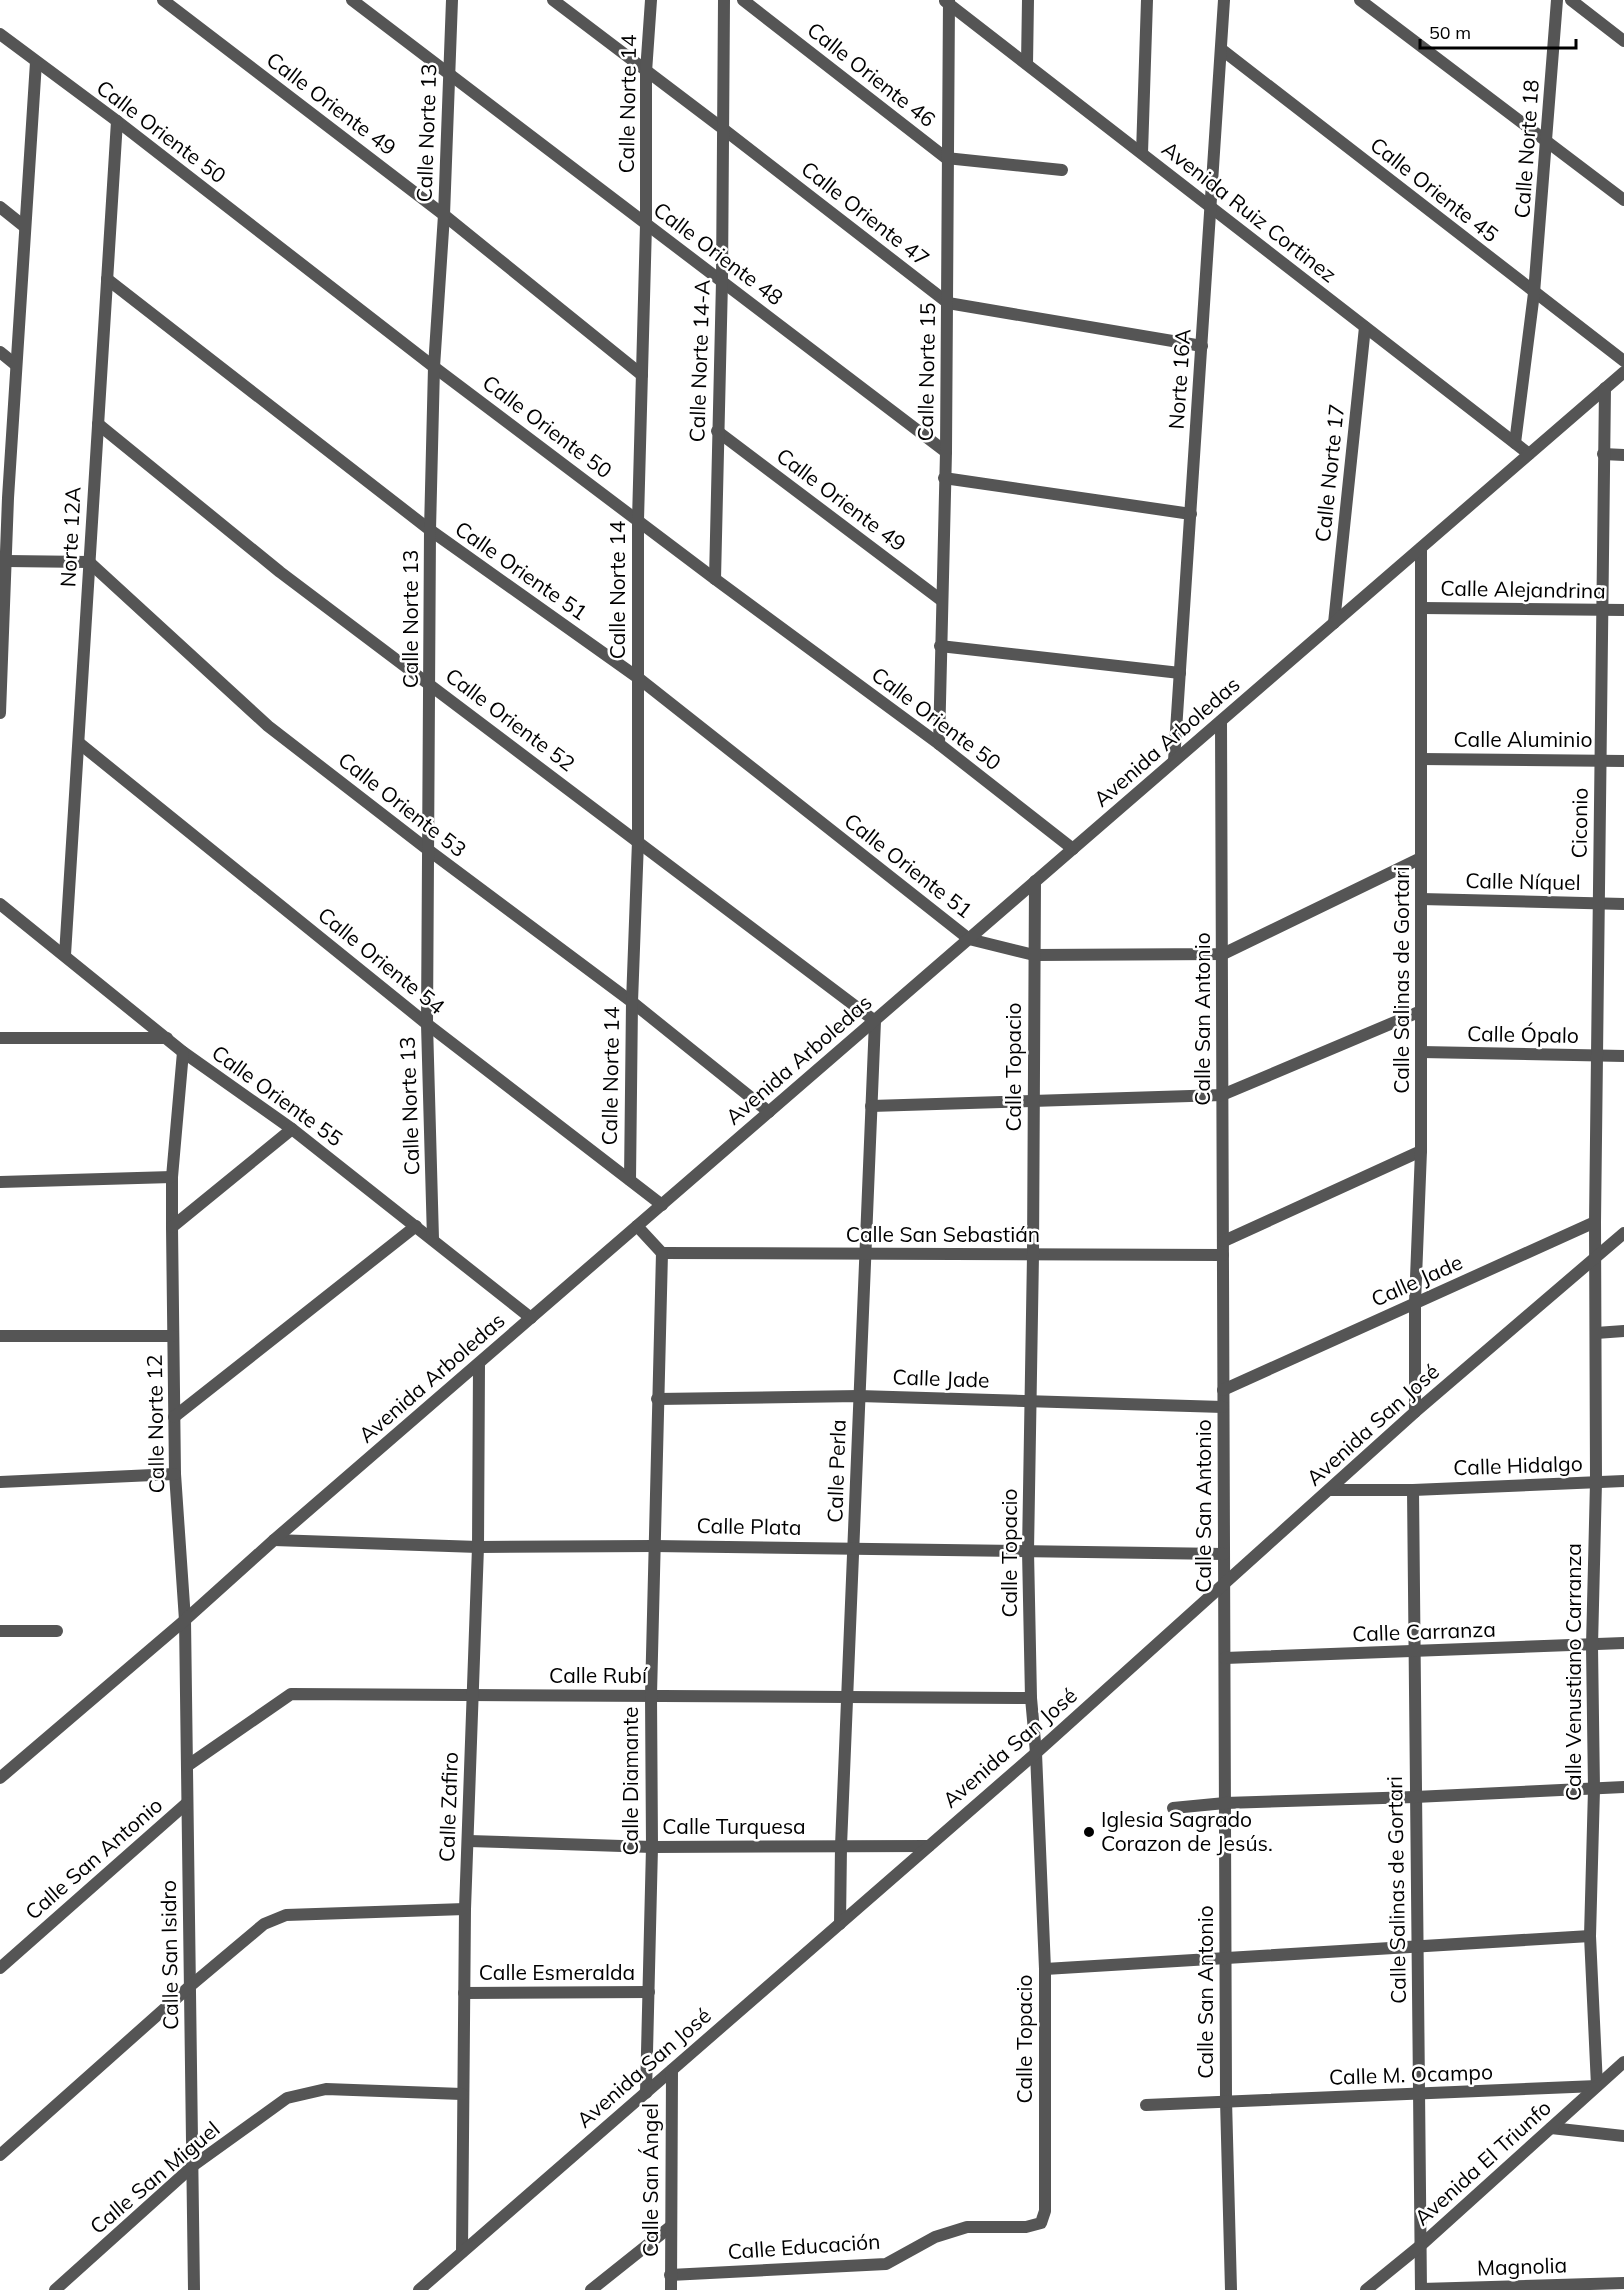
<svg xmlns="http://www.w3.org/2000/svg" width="1624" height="2290" font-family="Mulish,sans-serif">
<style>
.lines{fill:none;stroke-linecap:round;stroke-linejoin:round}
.street{stroke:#555;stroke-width:12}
.poi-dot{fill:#000;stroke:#fff;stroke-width:2}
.labels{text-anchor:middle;stroke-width:5;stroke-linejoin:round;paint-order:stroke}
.street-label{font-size:21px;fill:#000;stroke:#fff}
.poi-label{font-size:21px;fill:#000;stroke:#fff;text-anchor:start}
</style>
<rect width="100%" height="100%" fill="#fff"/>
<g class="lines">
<g class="street">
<path d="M163 0 444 215 642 375"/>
<path d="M352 0 946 452"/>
<path d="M553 0 722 128 948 303 1202 346"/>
<path d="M743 0 946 158 1062 170"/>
<path d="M1360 0 1624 200"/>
<path d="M1571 0 1624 41"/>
<path d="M945 1 1529 454"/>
<path d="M0 34 117 121 434 367 715 579 939 744 1073 849"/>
<path d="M1221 49 1624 361"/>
<path d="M1027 64 1028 0"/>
<path d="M1142 153 1147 0"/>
<path d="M0 207 25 227"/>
<path d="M107 279 430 530 637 677 969 939 1034 955 1223 954 1421 858"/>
<path d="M0 352 16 365"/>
<path d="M98 424 280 572 875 1021 841 1846 840 1924"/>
<path d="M717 431 941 600"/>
<path d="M1515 443 1534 293 1557 0"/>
<path d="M1603 454 1624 455"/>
<path d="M944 478 1191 514"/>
<path d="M7 561 89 562 268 726 427 849 632 1002 769 1112"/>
<path d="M715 579 722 281 724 0"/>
<path d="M1421 608 1624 610"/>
<path d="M1334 623 1365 327"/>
<path d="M940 646 1180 673"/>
<path d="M0 713 8 498 36 62"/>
<path d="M1221 721 1226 2100 1231 2290"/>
<path d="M79 743 427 1024 662 1205"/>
<path d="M939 744 946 452 949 0"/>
<path d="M1421 759 1624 761"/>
<path d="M1174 761 1224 0"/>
<path d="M1421 899 1624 904"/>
<path d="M0 904 183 1052 292 1129 531 1318"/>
<path d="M65 955 117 121"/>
<path d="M0 1038H167"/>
<path d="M183 1052 172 1177V1227L175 1474 185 1620 194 2290"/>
<path d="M1421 1052 1624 1056"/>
<path d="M871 1106 1222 1095 1421 1011"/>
<path d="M630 1180 632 1002 638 841V520L646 225V72L651 0"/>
<path d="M0 1182 172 1177"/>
<path d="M637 1226 662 1253"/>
<path d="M172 1227 292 1129"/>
<path d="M433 1239 427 1024 430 530 434 367 444 215 452 0"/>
<path d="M1224 1241 1421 1151"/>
<path d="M662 1253 1223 1255"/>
<path d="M1596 1333 1624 1331"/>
<path d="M0 1336H173"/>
<path d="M1223 1390 1595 1222"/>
<path d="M657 1399 859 1396 1223 1407"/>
<path d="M1415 1412V1303L1421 1151V548"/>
<path d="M174 1417 416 1226"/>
<path d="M0 1482 175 1474"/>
<path d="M1330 1490H1413L1624 1481"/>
<path d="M1413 1490 1421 2290"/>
<path d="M274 1540 478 1547 654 1546 1224 1554"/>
<path d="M0 1631H57"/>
<path d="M1225 1658 1624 1643"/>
<path d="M187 1766 291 1694 1031 1698"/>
<path d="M0 1778 185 1620 274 1540 1624 372"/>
<path d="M1173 1808 1225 1803 1415 1797 1624 1787"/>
<path d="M469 1841 652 1847 929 1846"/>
<path d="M0 1968 187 1803"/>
<path d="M1045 1969 1590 1936"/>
<path d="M464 1993 649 1992"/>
<path d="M646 2093 652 1847 651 1695 662 1253"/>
<path d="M1146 2105 1597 2086 1590 1936 1594 1789 1592 1646 1596 1482 1595 1222 1605 388"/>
<path d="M1551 2128 1624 2136"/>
<path d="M0 2155 189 1987 264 1924 286 1915 465 1909"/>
<path d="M462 2252 465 1909 478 1547 479 1364"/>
<path d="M670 2275 886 2264 935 2237 967 2227H1026L1041 2223 1045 2211V1969L1036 1753 1031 1698 1028 1551 1033 1255 1035 881"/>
<path d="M1421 2289 1624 2283"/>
<path d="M55 2290 194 2165 287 2098 326 2089 462 2094"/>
<path d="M419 2290 1036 1753 1415 1412 1624 1233"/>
<path d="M591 2290 670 2227"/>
<path d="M671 2290 672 2070"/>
<path d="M1366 2290 1420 2246 1624 2062"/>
</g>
</g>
<circle class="poi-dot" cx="1089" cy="1832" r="6"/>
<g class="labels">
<g class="street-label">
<text transform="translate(871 75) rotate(38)" y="7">Calle Oriente 46</text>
<text transform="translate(331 104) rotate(37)" y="7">Calle Oriente 49</text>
<text transform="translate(628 104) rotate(-89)" y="7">Calle Norte 14</text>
<text transform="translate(161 132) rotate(37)" y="7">Calle Oriente 50</text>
<text transform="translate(427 133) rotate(-88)" y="7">Calle Norte 13</text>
<text transform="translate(1527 149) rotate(-86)" y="7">Calle Norte 18</text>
<text transform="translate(1434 190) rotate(38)" y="7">Calle Oriente 45</text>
<text transform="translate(1249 212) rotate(38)" y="7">Avenida Ruiz Cortinez</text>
<text transform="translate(865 214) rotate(38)" y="7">Calle Oriente 47</text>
<text transform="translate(718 254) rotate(37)" y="7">Calle Oriente 48</text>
<text transform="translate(700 361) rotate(-88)" y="7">Calle Norte 14-A</text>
<text transform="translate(927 372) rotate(-89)" y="7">Calle Norte 15</text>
<text transform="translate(1180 379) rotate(-86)" y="7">Norte 16A</text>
<text transform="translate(547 427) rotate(37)" y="7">Calle Oriente 50</text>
<text transform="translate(1330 473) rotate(-84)" y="7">Calle Norte 17</text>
<text transform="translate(841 500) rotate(37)" y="7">Calle Oriente 49</text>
<text transform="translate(71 537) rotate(-87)" y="7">Norte 12A</text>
<text transform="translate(521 571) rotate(35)" y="7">Calle Oriente 51</text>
<text transform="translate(618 590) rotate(-90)" y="7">Calle Norte 14</text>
<text transform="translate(1523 590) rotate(1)" y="7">Calle Alejandrina</text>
<text transform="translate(411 619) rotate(-90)" y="7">Calle Norte 13</text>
<text transform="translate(936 719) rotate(37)" y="7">Calle Oriente 50</text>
<text transform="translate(510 720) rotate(37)" y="7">Calle Oriente 52</text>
<text x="1523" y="747">Calle Aluminio</text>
<text transform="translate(1167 742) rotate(-41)" y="7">Avenida Arboledas</text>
<text transform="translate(402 805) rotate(38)" y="7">Calle Oriente 53</text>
<text transform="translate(1580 823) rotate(-89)" y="7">Ciconio</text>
<text transform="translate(908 866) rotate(38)" y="7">Calle Oriente 51</text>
<text transform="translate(1523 882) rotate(1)" y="7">Calle Níquel</text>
<text transform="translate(381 961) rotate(39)" y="7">Calle Oriente 54</text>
<text transform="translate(1402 980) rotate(-90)" y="7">Calle Salinas de Gortari</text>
<text transform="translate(1203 1019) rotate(-90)" y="7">Calle San Antonio</text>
<text transform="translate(1523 1035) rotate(1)" y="7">Calle Ópalo</text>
<text transform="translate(799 1060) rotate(-41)" y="7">Avenida Arboledas</text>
<text transform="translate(1014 1067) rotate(-90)" y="7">Calle Topacio</text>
<text transform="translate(611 1076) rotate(-89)" y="7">Calle Norte 14</text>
<text transform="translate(277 1096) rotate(36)" y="7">Calle Oriente 55</text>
<text transform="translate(410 1106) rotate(-92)" y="7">Calle Norte 13</text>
<text x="943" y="1242">Calle San Sebastián</text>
<text transform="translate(1417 1281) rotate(-24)" y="7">Calle Jade</text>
<text transform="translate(432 1378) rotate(-41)" y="7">Avenida Arboledas</text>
<text transform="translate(941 1379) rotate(2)" y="7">Calle Jade</text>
<text transform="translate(156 1424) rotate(-91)" y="7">Calle Norte 12</text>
<text transform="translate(1373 1425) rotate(-42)" y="7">Avenida San José</text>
<text transform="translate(1518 1466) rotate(-2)" y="7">Calle Hidalgo</text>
<text transform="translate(837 1471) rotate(-88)" y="7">Calle Perla</text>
<text transform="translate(1204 1506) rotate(-90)" y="7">Calle San Antonio</text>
<text transform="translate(749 1527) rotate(1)" y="7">Calle Plata</text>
<text transform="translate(1010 1553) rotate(-90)" y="7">Calle Topacio</text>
<text transform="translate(1424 1632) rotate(-2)" y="7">Calle Carranza</text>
<text transform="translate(1574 1672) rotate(-90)" y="7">Calle Venustiano Carranza</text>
<text x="598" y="1683">Calle Rubí</text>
<text transform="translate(1010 1748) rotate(-41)" y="7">Avenida San José</text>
<text transform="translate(631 1781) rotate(-90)" y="7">Calle Diamante</text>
<text transform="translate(449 1807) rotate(-88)" y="7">Calle Zafiro</text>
<text x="734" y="1834">Calle Turquesa</text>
<text transform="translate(94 1859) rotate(-41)" y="7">Calle San Antonio</text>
<text transform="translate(1397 1890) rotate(-91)" y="7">Calle Salinas de Gortari</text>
<text transform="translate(170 1955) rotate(-91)" y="7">Calle San Isidro</text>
<text x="557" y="1980">Calle Esmeralda</text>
<text transform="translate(1206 1992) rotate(-90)" y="7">Calle San Antonio</text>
<text transform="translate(1025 2039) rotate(-90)" y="7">Calle Topacio</text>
<text transform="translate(644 2068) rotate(-41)" y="7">Avenida San José</text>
<text transform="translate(1411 2075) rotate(-2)" y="7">Calle M. Ocampo</text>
<text transform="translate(1483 2163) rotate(-42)" y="7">Avenida El Triunfo</text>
<text transform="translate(155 2178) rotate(-40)" y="7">Calle San Miguel</text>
<text transform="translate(651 2180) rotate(-90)" y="7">Calle San Ángel</text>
<text transform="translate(804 2247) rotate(-4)" y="7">Calle Educación</text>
<text transform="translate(1522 2267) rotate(-2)" y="7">Magnolia</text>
</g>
<g class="poi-label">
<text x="1101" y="1827">Iglesia Sagrado<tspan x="1101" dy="24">Corazon de Jesús.</tspan></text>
</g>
</g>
<path d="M1420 39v9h156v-9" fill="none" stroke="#000000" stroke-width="3"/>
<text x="1429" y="39" font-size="18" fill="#000000" stroke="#ffffff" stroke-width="4.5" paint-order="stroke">50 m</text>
</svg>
